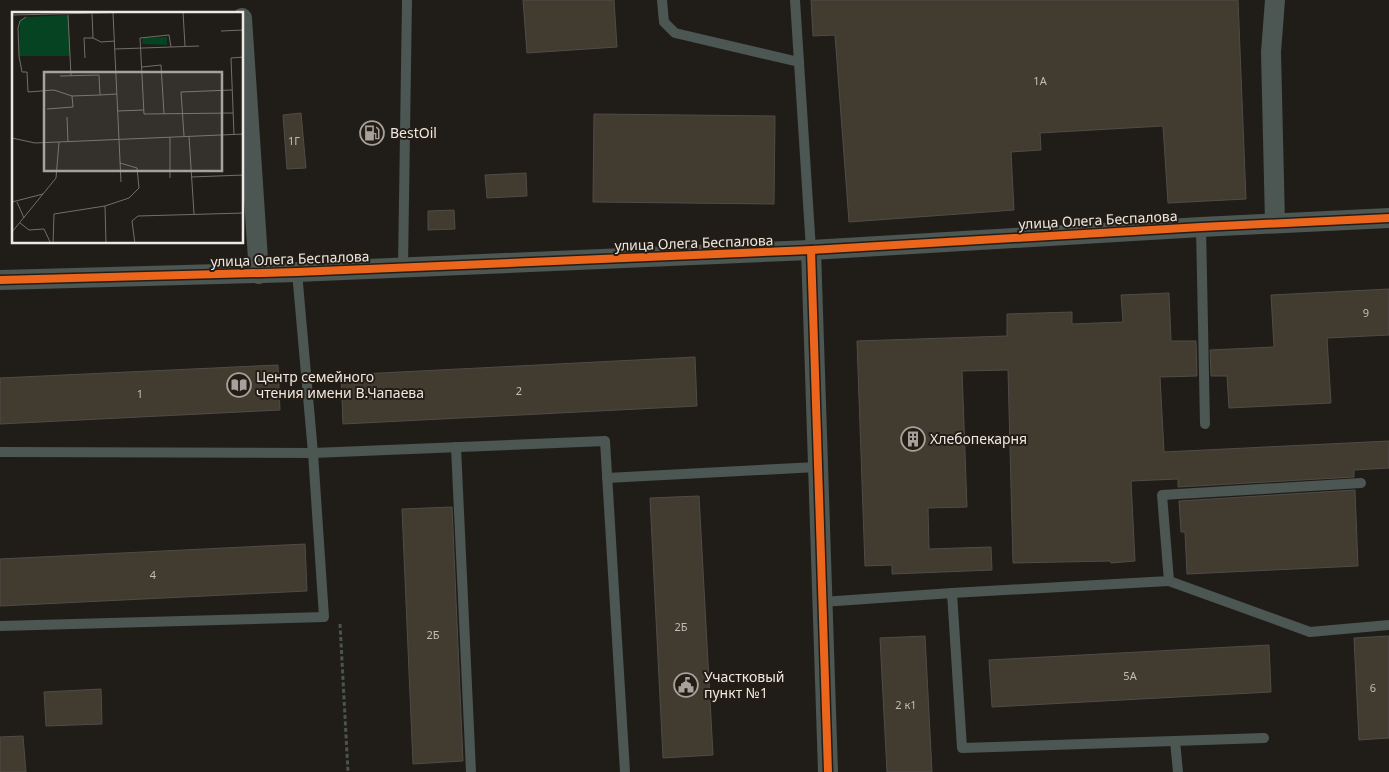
<svg xmlns="http://www.w3.org/2000/svg" width="1389" height="772" font-family="'Noto Sans',sans-serif">
<style>
.building{fill:#423b30;stroke:#4f4c48}
.lines{fill:none;stroke-linecap:round;stroke-linejoin:round}
.path{stroke:#4b534f;stroke-width:3;stroke-dasharray:4 2.5;stroke-linecap:butt}
.service{stroke:#4c5652;stroke-width:10}
.minor{stroke:#4c5652;stroke-width:20}
.cycleway-casing{stroke:#241d15;stroke-width:11}
.cycleway{stroke:#eb651d;stroke-width:8}
.labels{text-anchor:middle;stroke-width:4;stroke-linejoin:round;paint-order:stroke}
.number-label{font-size:11px;fill:#c2bdb6}
.poi-label{font-size:14px;fill:#ece8e2;stroke:#241d15;text-anchor:start}
.street-label{font-size:14px;fill:#ece8e2;stroke:#241d15}
.inset-road{fill:none;stroke:#726e69;stroke-width:1}
.view{fill:#a5a19b;fill-opacity:0.15;stroke:#a5a19b;stroke-width:2.5}
.inset-edge{fill:none;stroke:#ece8e2;stroke-width:2.5}
</style>
<rect width="100%" height="100%" fill="#201d18"/>
<g class="building">
<path d="M523 0H614L617 47 527 53Z"/>
<path d="M811 0H1238L1246 199 1168 203 1163 126 1040 133 1041 150 1011 152 1014 210 849 222 835 35 813 36Z"/>
<path d="M301 113 306 168 287 169 283 115Z"/>
<path d="M594 114 775 116 774 204 593 202Z"/>
<path d="M526 173 527 196 487 198 485 175Z"/>
<path d="M454 210 455 229 428 230V211Z"/>
<path d="M1389 289V335L1327 338 1331 403 1229 408 1227 376H1211L1210 350 1274 347 1271 295Z"/>
<path d="M1169 293 1171 341H1196L1197 376 1160 377 1164 452 1389 441V468L1354 470V477L1178 487V479L1131 481 1135 561 1111 563 1110 561 1013 563 1008 370 962 371 967 507 928 508 929 549 991 547 992 570 892 574V565L865 566 857 341 1007 336V314L1072 312V324L1123 322 1121 295Z"/>
<path d="M695 357 697 406 343 424 341 375Z"/>
<path d="M278 365 280 410 0 424V378Z"/>
<path d="M1355 490 1358 566 1187 574 1185 532H1181L1179 501Z"/>
<path d="M699 496 713 755 663 758 650 498Z"/>
<path d="M452 507 463 761 413 764 402 509Z"/>
<path d="M305 544 307 591 0 606V559Z"/>
<path d="M925 636 932 772H887L880 638Z"/>
<path d="M1389 636V738L1359 740 1354 638Z"/>
<path d="M1269 645 1271 692 992 707 989 660Z"/>
<path d="M101 689 102 724 46 726 44 692Z"/>
<path d="M23 736 26 772H0V737Z"/>
</g>
<g class="lines">
<path class="path" d="M340 624 348 772"/>
<g class="service">
<path d="M662 0 664 22 675 33 799 62"/>
<path d="M795 0 811 250"/>
<path d="M1201 227 1205 424"/>
<path d="M403 267 407 0"/>
<path d="M456 447 471 772"/>
<path d="M0 452 313 453 605 441 625 772"/>
<path d="M607 478 817 467"/>
<path d="M1169 581 1310 632 1389 625"/>
<path d="M952 593 1169 581 1162 495 1361 483"/>
<path d="M822 602 952 593 962 748 1264 738"/>
<path d="M0 626 324 617 313 453 297 272"/>
<path d="M1175 741 1178 772"/>
</g>
<g class="minor">
<path d="M242 18 259 274"/>
<path d="M1275 223 1271 52 1275 0"/>
<path d="M811 250 828 772"/>
<path d="M0 280 297 272 811 250 1201 227 1389 218"/>
</g>
<g class="cycleway-casing">
<g id="cycleway">
<path d="M811 250 828 772"/>
<path d="M0 280 297 272 811 250 1201 227 1389 218"/>
</g>
</g>
<use href="#cycleway" class="cycleway"/>
</g>
<defs>
<g id="fuel-ring" transform="scale(1.25)"><circle r="9.5" fill="#241d15" stroke="#a5a19b" stroke-width="1.5"/><path d="M-5.5-6h7V0h2V4h1.3V-2.5L3-4.5l.8-.8L6-3V5H2.5V1h-1V6h-7ZM-4.2-4.7v3.2H.2V-4.7Z" fill="#a5a19b"/></g>
<g id="library-ring" transform="scale(1.25)"><circle r="9.5" fill="#241d15" stroke="#a5a19b" stroke-width="1.5"/><path d="M-6-4Q-3-5.5-.7-3.5V5Q-3 3-6 4ZM6-4Q3-5.5 .7-3.5V5Q3 3 6 4Z" fill="#a5a19b"/></g>
<g id="building-ring" transform="scale(1.25)"><circle r="9.5" fill="#241d15" stroke="#a5a19b" stroke-width="1.5"/><path d="M-4-6H4V6H1V3H-1V6H-4ZM-2.5-4.3h1.7v1.8h-1.7ZM.8-4.3h1.7v1.8H.8ZM-2.5-1h1.7V.8h-1.7ZM.8-1h1.7V.8H.8Z" fill="#a5a19b"/></g>
<g id="civic-ring" transform="scale(1.25)"><circle r="9.5" fill="#241d15" stroke="#a5a19b" stroke-width="1.5"/><path d="M-.6-6.5H3V-4.5H.6V-3L4-1V1h2V6H-6V1h2V-1L-.6-3ZM-1.2 2.5V6h2.4V2.5Z" fill="#a5a19b"/></g>
</defs>
<g fill-rule="evenodd">
<use href="#fuel-ring" x="372" y="133"/>
<use href="#library-ring" x="239" y="385"/>
<use href="#building-ring" x="913" y="439"/>
<use href="#civic-ring" x="686" y="685"/>
</g>
<g class="labels">
<g class="number-label">
<text x="1040" y="85">1А</text>
<text x="294" y="145">1Г</text>
<text x="1366" y="317">9</text>
<text x="519" y="395">2</text>
<text x="140" y="398">1</text>
<text x="153" y="579">4</text>
<text x="681" y="631">2Б</text>
<text x="433" y="639">2Б</text>
<text x="1130" y="680">5А</text>
<text x="1373" y="692">6</text>
<text x="906" y="709">2 к1</text>
</g>
<g class="poi-label">
<text x="390" y="138">BestOil</text>
<text x="256" y="382">Центр семейного<tspan x="256" dy="16">чтения имени В.Чапаева</tspan></text>
<text x="930" y="444">Хлебопекарня</text>
<text x="704" y="682">Участковый<tspan x="704" dy="16">пункт №1</tspan></text>
</g>
<g class="street-label">
<text transform="translate(1098 220) rotate(-3)" y="5">улица Олега Беспалова</text>
<text transform="translate(694 243) rotate(-2)" y="5">улица Олега Беспалова</text>
<text transform="translate(290 259) rotate(-2)" y="5">улица Олега Беспалова</text>
</g>
</g>
<g transform="translate(12 12)">
<rect width="231" height="231" fill="#201d18"/>
<path d="M56 3 58 44H7L8 9 14 5ZM155 25V33L130 32 131 26Z" fill="#054322"/>
<path class="inset-road" d="M171 0 173 34M101 1 109 170M80 2 81 26 89 30 103 29M0 3 128 0M56 3 59 64M14 5 8 9 6 16 7 44 10 60H15L16 80 42 78 60 84M209 19 232 18M159 35 157 23 128 26 132 102 221 101M103 37 187 34M73 46 72 26H81M130 55 149 53 152 102M48 64 87 63 88 83 105 82M35 97 61 95 60 84 88 83M105 99 132 98M55 105 56 130M222 123 219 46 232 45M172 124 169 80 220 78M177 124 182 202M0 126 23 131 232 122M179 165 232 163M158 166V125M0 190 31 182M5 190 12 206M8 211 17 218 32 217 39 232M0 220 44 166 47 130M41 232 42 202 93 194M94 232 93 194 117 186 127 176 125 156 108 151M123 232 120 209 126 204 232 201"/>
<path class="view" d="M32 60H210V159H32Z"/>
<rect width="231" height="231" class="inset-edge"/>
</g>
</svg>
